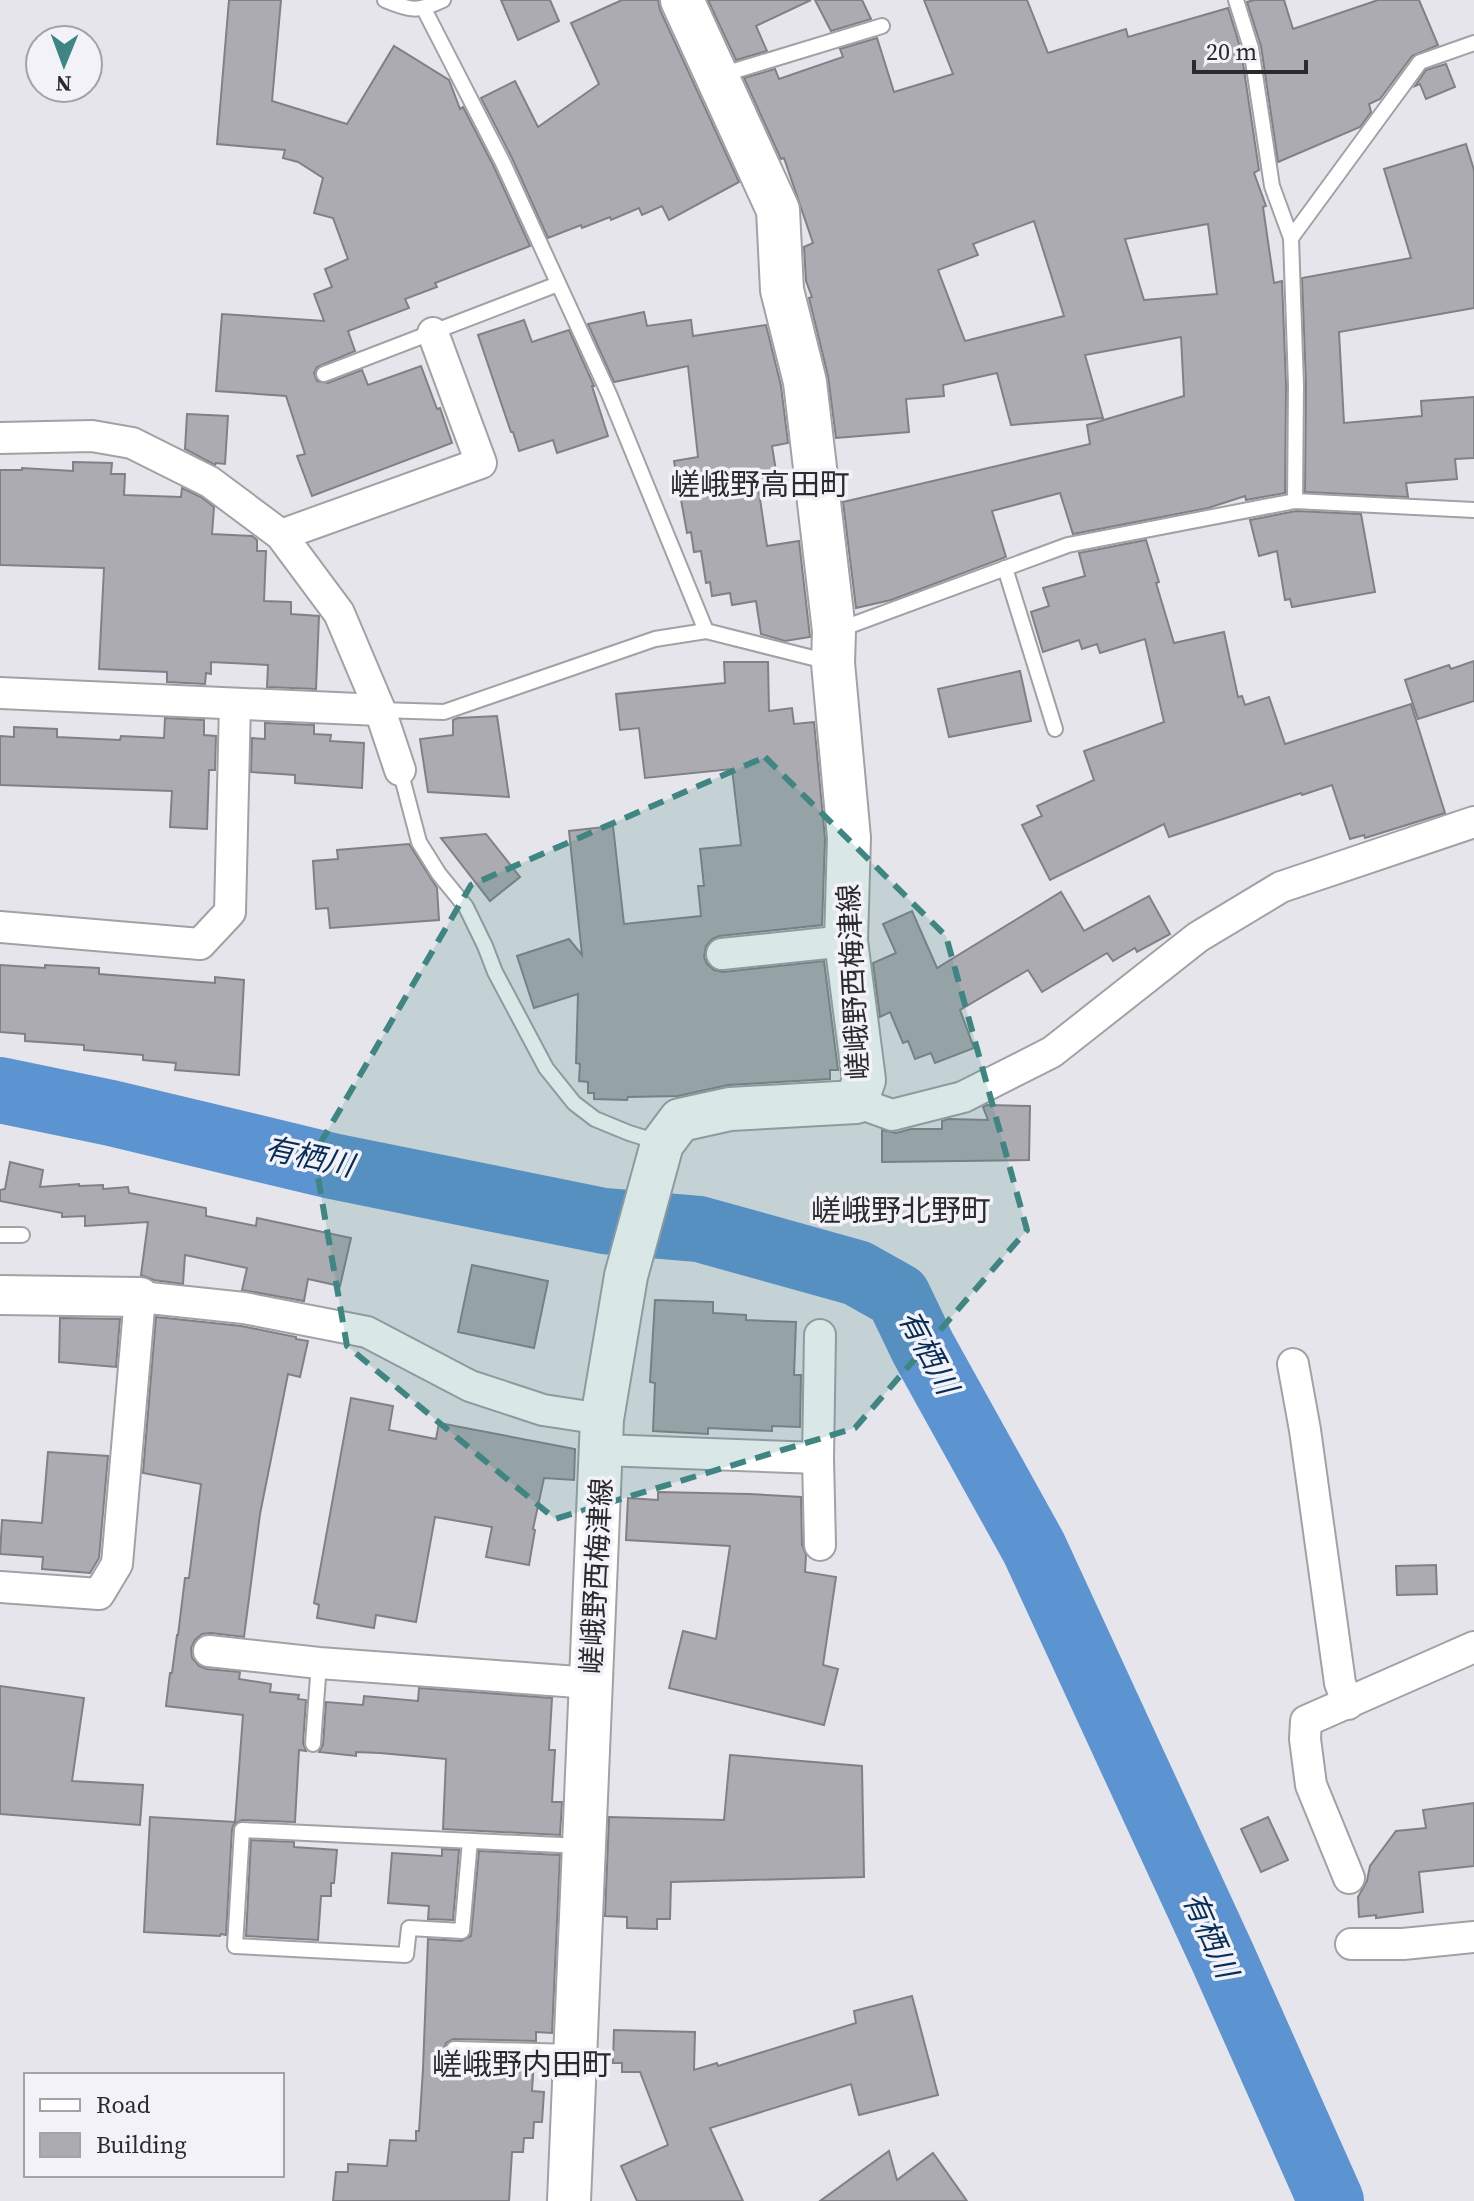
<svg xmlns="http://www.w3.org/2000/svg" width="1474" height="2201" font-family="'Source Serif 4','Noto Sans JP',serif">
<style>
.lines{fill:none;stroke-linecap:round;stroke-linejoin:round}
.river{stroke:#5c93d1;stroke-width:66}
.building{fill:#ababb1;stroke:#808186;stroke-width:2;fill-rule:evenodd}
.service-casing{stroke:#a1a1a6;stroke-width:18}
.minor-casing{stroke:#a1a1a6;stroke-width:34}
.tertiary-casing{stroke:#a1a1a6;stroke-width:42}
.secondary-casing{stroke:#a1a1a6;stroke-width:46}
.service{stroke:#fff;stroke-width:14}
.minor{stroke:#fff;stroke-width:30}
.tertiary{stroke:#fff;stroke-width:38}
.secondary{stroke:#fff;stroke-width:42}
.marked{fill:#3f8683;fill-opacity:0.2;stroke:#3f8683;stroke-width:6;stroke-dasharray:16 10;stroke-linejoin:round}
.labels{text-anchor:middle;stroke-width:7;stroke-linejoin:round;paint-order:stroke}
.street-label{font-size:28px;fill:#2b2b2d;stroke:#f2f2f8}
.neighbourhood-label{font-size:30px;fill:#2b2b2d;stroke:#f2f2f8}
.water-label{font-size:30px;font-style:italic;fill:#062e57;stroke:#f2f2f8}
</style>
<rect width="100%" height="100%" fill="#e5e5eb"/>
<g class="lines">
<path class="river" d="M0 1090 111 1113 332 1166 604 1221 699 1229 857 1273 898 1296 923 1348 1034 1548 1223 1958 1331 2201"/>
</g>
<g class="building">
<path d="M229 0H281L272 101 347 124 394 46 449 80 460 109 463 107 494 167 530 246 435 283 437 287 405 299 409 308 348 331 355 351 317 367 314 373 317 381 328 383 362 370 368 385 421 366 437 409 440 408 452 443 312 496 297 456 305 454 286 396 216 391 222 314 324 321 314 294 332 287 325 269 348 259 333 218 314 213 323 178 298 162 283 158 285 150 217 144Z"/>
<path d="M501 0H550L559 21 518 40Z"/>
<path d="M622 0H658L660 10 739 182 669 220 662 206 642 215 639 208 611 220 610 217 582 228 581 225 548 238 512 158 481 98 515 81 538 127 599 84 571 23Z"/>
<path d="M708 0H811L756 26 767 51 736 60Z"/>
<path d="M815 0H862L871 19 831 31Z"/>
<path d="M924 0H1027L1048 53 1126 29 1128 37 1228 8 1241 50 1259 170 1254 173 1266 206 1263 207 1274 283 1282 281 1286 385 1285 493 1246 500 1245 496 1208 508 1073 534 1060 493 992 511 1006 557 891 600 856 608 843 502 1090 444 1087 425 1184 396 1181 337 1085 355 1103 418 1011 425 997 373 943 385 944 396 906 399 909 432 836 438 828 376 809 298 812 297 806 281 804 247 813 243 784 158 781 159 744 78 775 69 779 79 843 57 840 49 877 38 894 92 953 74ZM1034 221 1064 316 965 341 938 270 978 255 973 244ZM1208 224 1217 294 1144 300 1125 239Z"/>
<path d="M1254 0H1284L1293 29 1378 0H1419L1438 45 1412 56 1380 99 1369 104 1371 112 1360 127 1278 162 1261 46 1247 2Z"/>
<path d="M1446 64 1455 87 1426 99 1420 84 1415 86 1426 70Z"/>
<path d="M1466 144 1474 170V308L1339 332 1344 423 1422 416 1421 401 1474 397V458L1455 459 1457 479 1406 483 1408 497 1305 492 1306 385 1302 278 1411 258 1384 169Z"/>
<path d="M644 312 647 326 691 320 693 336 766 325 781 386 788 443 772 446 777 477 757 479 767 546 799 541 810 637 785 641 761 634 756 601 732 605 730 593 712 596 710 582 706 583 701 551 694 552 691 532 687 533 674 461 698 457 688 366 614 382 588 324Z"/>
<path d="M524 320 532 342 569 330 594 386H592L608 436 557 453 553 440 519 451 513 432H511L478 335Z"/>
<path d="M187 414 228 416 225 464 216 463 215 465 185 449Z"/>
<path d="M73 462 112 463 111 474H125L124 495 181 497 182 488 201 497 214 507 212 534 252 536 257 540V551H266L264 601 291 602V614L319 616 316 689 267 687 268 665 211 662V674L206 673 205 684 167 682V672L99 669 104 568 0 565V470H22V468L73 471Z"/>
<path d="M1296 511 1361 514 1375 592 1292 607 1290 599 1285 600 1277 551 1259 556 1250 520Z"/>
<path d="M1146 540 1159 582 1156 583 1174 643 1224 632 1238 697 1242 696 1245 705 1269 697 1285 744 1411 704 1445 813 1365 838 1364 835 1350 839 1332 785 1302 795 1301 793 1169 837 1164 824 1050 880 1022 825 1042 816 1037 806 1094 780 1084 751 1164 722 1145 639 1100 653 1097 644 1082 649 1079 640 1043 652 1031 612 1049 606 1043 588 1085 576 1079 553Z"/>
<path d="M1474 661V701L1418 719 1405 680 1449 665 1451 669Z"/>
<path d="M724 662H768L769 711 792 708 794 724 814 722 825 839 822 925 719 936 712 939 706 946 704 957 707 964 714 970 723 972 824 961 838 1070H830V1079L728 1085 678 1096 628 1097 627 1100 594 1099V1093H588V1082L579 1081 580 1064 576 1063 578 994 534 1008 517 956 569 939 582 955 569 831 613 826 624 924 701 916 698 886H704L700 849 741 845 732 769 645 778 639 728 620 730 616 694 725 683Z"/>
<path d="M1020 671 1031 721 949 737 938 689Z"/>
<path d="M497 716 509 797 428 792 420 739 453 735V720L458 718Z"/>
<path d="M165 718 204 720V735L216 736 215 770H209L207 829 170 827 172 791 0 785V736L14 737V727L57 729V737L120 740 121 736 164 738Z"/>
<path d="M265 723 314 725V734L331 735 330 741 364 743 362 788 295 783V775L251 772 252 738 265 739Z"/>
<path d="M486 834 520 877 490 901 441 838Z"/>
<path d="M409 844 437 888 439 920 330 928 328 908 316 909 313 861 338 859 337 850Z"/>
<path d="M1061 892 1084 931 1149 896 1170 934 1137 952 1135 948 1113 961 1107 953 1042 992 1028 970 960 1010 974 1048 935 1063 931 1053 915 1059 908 1041 903 1043 890 1012 880 1017 873 963 896 953 883 924 912 911 937 968Z"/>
<path d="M0 965 45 968V965L99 968V974L215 983V977L244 980 239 1075 175 1070 176 1063 143 1060V1055L84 1050V1045L25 1041V1034L0 1032Z"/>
<path d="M987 1105 1030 1106 1029 1160 882 1162V1130L896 1133 911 1129H942V1121L948 1119 988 1120 983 1107Z"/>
<path d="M10 1162 43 1170 40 1187 79 1184V1186L103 1185V1189L128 1187 129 1193 206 1208V1216L256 1226 257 1218 351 1238 340 1286 308 1279 304 1301 242 1290 247 1268 185 1255 183 1284 154 1280 141 1275 148 1222 85 1226V1216L62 1217V1213L0 1201V1190L5 1189Z"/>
<path d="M472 1265 548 1281 534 1348 458 1332Z"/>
<path d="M655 1300 713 1302V1313L746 1315V1320L796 1322 794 1375H801L800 1427 772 1426V1431L708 1428V1434L653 1431 655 1383 650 1382Z"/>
<path d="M156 1317 241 1326 296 1337V1339L308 1341 300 1377 288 1374 260 1514 244 1637 211 1633 202 1634 195 1640 191 1648 192 1658 199 1666 207 1669 240 1672 239 1679 271 1684 270 1692 299 1695 298 1699 306 1700 303 1743 306 1751 299 1750 295 1822 242 1820 234 1824 232 1829 226 1935 221 1934 220 1936 144 1932 150 1817 235 1822 243 1715 166 1706 170 1673H172L177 1635H178L185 1578H189L201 1484 143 1473Z"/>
<path d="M60 1318 120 1319 116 1367 59 1362Z"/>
<path d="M351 1398 393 1406 389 1430 436 1439 439 1423 575 1449 574 1480 544 1478 533 1529 535 1530 529 1565 486 1557 492 1527 435 1517 416 1622 376 1615 374 1628 317 1618 319 1605 314 1603Z"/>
<path d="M48 1452 108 1456 99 1558 90 1573 42 1569 43 1557 0 1554 2 1520 42 1523Z"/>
<path d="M658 1492 749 1494 801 1497 802 1545 806 1555 805 1572 836 1577 823 1665 838 1669 824 1725 669 1688 683 1631 716 1639 730 1546 626 1540 628 1498 658 1500Z"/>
<path d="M1436 1565 1437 1594 1397 1595 1396 1566Z"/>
<path d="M0 1686 84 1698 72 1781 143 1785 140 1825 0 1814Z"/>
<path d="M419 1688 552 1698 549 1750H555L552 1802H562L560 1835 443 1829 446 1759 380 1753 356 1752V1756L319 1752 323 1745 326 1702 363 1705 364 1696 418 1701Z"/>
<path d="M730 1755 862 1766 864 1877 671 1882 670 1919H657V1929L627 1928V1917L605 1916 609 1817 724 1820Z"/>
<path d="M1474 1803V1866L1419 1872 1423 1912 1376 1918V1915L1359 1917 1358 1897 1367 1881 1370 1866 1396 1831 1426 1828 1423 1810Z"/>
<path d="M1268 1817 1288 1860 1261 1872 1241 1829Z"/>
<path d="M251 1840 294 1842V1847L337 1850 334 1883H331V1896H321L318 1940 246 1936Z"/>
<path d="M442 1849 459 1850 453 1920 428 1919 429 1906 388 1903 392 1853 442 1856Z"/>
<path d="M479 1851 560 1855 552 2033 536 2032V2041L453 2039 446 2043 444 2050 448 2057 454 2059 534 2061 532 2091 544 2092 542 2122H534L533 2138H524L523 2152H512L509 2201H333L336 2172H348V2164L387 2166 390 2140 416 2141V2131H419L423 2069 428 1939 461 1941 471 1936Z"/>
<path d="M912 1996 938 2095 859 2115 851 2084 710 2128 743 2201H637L621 2166 668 2145 640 2072H622V2063H613L614 2030 695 2032 694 2070 717 2063 718 2066 856 2023 854 2011Z"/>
<path d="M889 2151 897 2180 933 2153 967 2201H820Z"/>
</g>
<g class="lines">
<g class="service-casing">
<g id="service">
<path d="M385 0C411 11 418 12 443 0"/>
<path d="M1236 0 1251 48 1272 186 1291 238 1296 385 1295 501"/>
<path d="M424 9 503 163 609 394 706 631"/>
<path d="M721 75 882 26"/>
<path d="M1291 238 1420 62 1474 43"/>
<path d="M324 374 558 284"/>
<path d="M1005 568 1055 729"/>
<path d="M838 630 1068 545 1295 501 1474 510"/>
<path d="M380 710 444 712 655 639 706 631 829 662"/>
<path d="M400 770 419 842 439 874 466 907 485 946 495 972 546 1068 574 1103 595 1119 629 1133 658 1142"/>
<path d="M0 1235H22"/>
<path d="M313 1744 319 1663"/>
<path d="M470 1841 462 1931 409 1928 406 1955 235 1946 242 1830 581 1846"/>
<path d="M454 2049 574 2052"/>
</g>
</g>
<g class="minor-casing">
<g id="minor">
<path d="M0 438 92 436 132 443 210 482 281 535 339 613 380 710 400 770"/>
<path d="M281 535 481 463 433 333"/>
<path d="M0 693 380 710"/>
<path d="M0 927 200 944 230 912 235 704"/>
<path d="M722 954 846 941"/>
<path d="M856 1102 892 1115 963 1097 1052 1052 1198 937 1281 887 1474 822"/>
<path d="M820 1335 818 1458 820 1545"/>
<path d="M1293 1364 1305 1430 1340 1683 1348 1704"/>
<path d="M602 1450 818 1458"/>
<path d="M0 1587 99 1594 117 1564 140 1297 244 1308 367 1332 470 1386 543 1410 602 1419"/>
<path d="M209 1651 319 1663 591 1683"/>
<path d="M1349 1878 1311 1785 1305 1739 1306 1721 1474 1647"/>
<path d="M1351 1944H1403L1474 1937"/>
</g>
</g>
<g class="tertiary-casing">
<path id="tertiary" d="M0 1295 140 1297"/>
</g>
<g class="secondary-casing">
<path id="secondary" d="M569 2201 602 1419 626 1276 662 1144 680 1120 730 1109 856 1102 864 1080 846 941 849 838 833 663 834 631 805 382 782 290 778 210 682 0"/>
</g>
<use href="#service" class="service"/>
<use href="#minor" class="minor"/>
<use href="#tertiary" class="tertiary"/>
<use href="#secondary" class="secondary"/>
</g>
<path class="marked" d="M765 757 946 936 1027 1230 855 1428 555 1519 347 1346 314 1154 471 885Z"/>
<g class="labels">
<g class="street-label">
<text transform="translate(853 982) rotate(-93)" y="10">嵯峨野西梅津線</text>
<text transform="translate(596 1576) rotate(-87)" y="10">嵯峨野西梅津線</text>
</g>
<g class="neighbourhood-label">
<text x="760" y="495">嵯峨野高田町</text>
<text x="901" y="1221">嵯峨野北野町</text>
<text x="522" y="2075">嵯峨野内田町</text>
</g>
<g class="water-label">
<text transform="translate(309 1157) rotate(12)" y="10">有栖川</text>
<text transform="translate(928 1352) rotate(62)" y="10">有栖川</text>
<text transform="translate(1210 1935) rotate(66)" y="10">有栖川</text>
</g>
</g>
<rect x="24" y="2073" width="260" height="104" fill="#f2f2f8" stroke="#a2a2a7" stroke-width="2"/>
<rect x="40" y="2099" width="40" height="12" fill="#ffffff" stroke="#a2a2a7" stroke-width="2"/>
<text x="96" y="2113" font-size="24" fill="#2b2b2d">Road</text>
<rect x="40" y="2133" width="40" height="24" fill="#ababb1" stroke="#a2a2a7" stroke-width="2"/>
<text x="96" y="2153" font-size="24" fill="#2b2b2d">Building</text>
<g transform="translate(64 64) rotate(181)"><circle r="38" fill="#f2f2f8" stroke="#a2a2a7" stroke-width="2"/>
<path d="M0-6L14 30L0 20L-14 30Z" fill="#3f8683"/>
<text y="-12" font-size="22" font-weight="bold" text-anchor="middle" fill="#2b2b2d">N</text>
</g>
<path d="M1194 60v12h112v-12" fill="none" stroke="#2b2b2d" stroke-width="4"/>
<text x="1206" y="60" font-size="24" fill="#2b2b2d" stroke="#f2f2f8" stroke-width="6" paint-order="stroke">20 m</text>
</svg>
